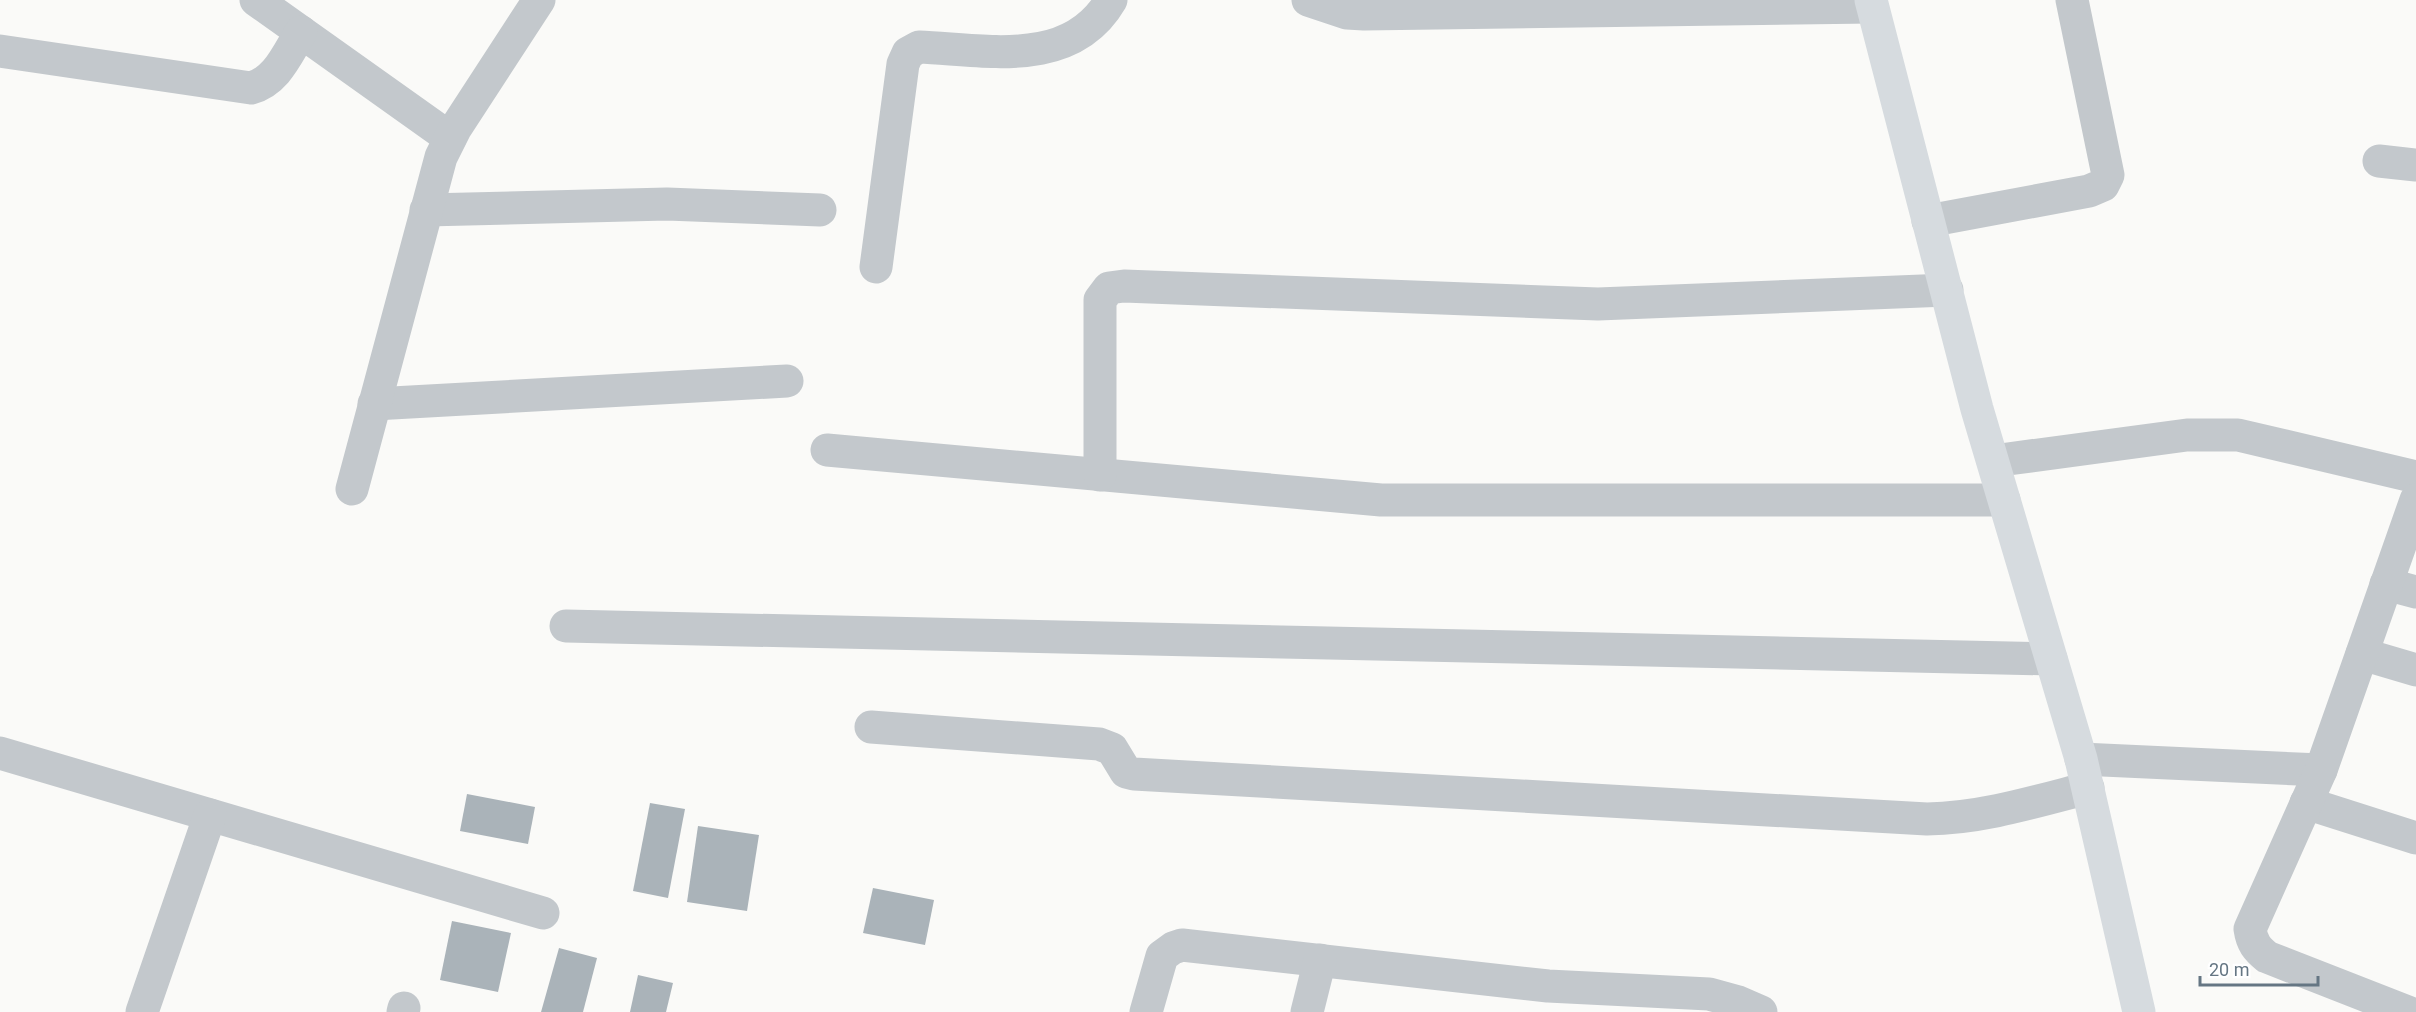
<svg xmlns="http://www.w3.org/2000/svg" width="2416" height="1012" font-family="Roboto,sans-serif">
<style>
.building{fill:#aab3b9}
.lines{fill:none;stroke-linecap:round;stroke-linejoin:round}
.street{stroke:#c3c8cc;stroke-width:33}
.secondary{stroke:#d6dbdf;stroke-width:33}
</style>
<rect width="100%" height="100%" fill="#fafaf8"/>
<g class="building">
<path d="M467 794 535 807 528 844 460 831Z"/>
<path d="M650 803 685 809 668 898 633 891Z"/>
<path d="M698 826 759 835 747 911 687 902Z"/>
<path d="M873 888 934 900 925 945 863 933Z"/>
<path d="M452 921 511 933 498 992 440 980Z"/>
<path d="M559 948 597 958 583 1012H541Z"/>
<path d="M638 975 673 983 666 1012H630Z"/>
</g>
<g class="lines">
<g class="street">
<path d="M256 0 450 138"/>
<path d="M1308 0 1347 13 1364 14 1872 7"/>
<path d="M0 51 251 88C277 81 287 54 301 32"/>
<path d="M2379 161 2416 165"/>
<path d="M426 210 667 204 820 210"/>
<path d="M1928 221 2089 191 2103 185 2108 175 2072 0"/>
<path d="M876 267 903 64 908 53 919 47C987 50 1071 69 1111 0"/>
<path d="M374 404 787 381"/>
<path d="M827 450 1381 500H2004"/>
<path d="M1993 461 2187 435H2238L2416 477"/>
<path d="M1100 475V300L1109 288 1124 286 1598 304 1947 290"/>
<path d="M352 489 441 157 455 129 539 0"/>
<path d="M2386 584 2416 592"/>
<path d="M566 626 2051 659"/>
<path d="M2362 654 2416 670"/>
<path d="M871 727 1099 744 1112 749 1126 772 1134 774 1927 819C1982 818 2034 802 2088 788"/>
<path d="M0 753 543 913"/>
<path d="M2081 759 2321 770"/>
<path d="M2306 803 2416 838"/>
<path d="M142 1012 210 815"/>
<path d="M403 1012 404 1008"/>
<path d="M1146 1012 1162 956 1173 948 1182 945 1548 986 1709 994 1738 1002 1761 1012"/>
<path d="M1307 1012 1320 960"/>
<path d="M2408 1012 2267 957C2257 949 2252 943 2250 929L2321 770 2416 500"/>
</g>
<path class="secondary" d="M1871 0 1977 409 2081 759 2139 1012"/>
</g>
<path d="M2200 976v9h118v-9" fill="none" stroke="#657683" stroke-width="3"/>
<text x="2209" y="976" font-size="18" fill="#657683" stroke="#ffffff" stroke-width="4.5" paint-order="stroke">20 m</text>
</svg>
